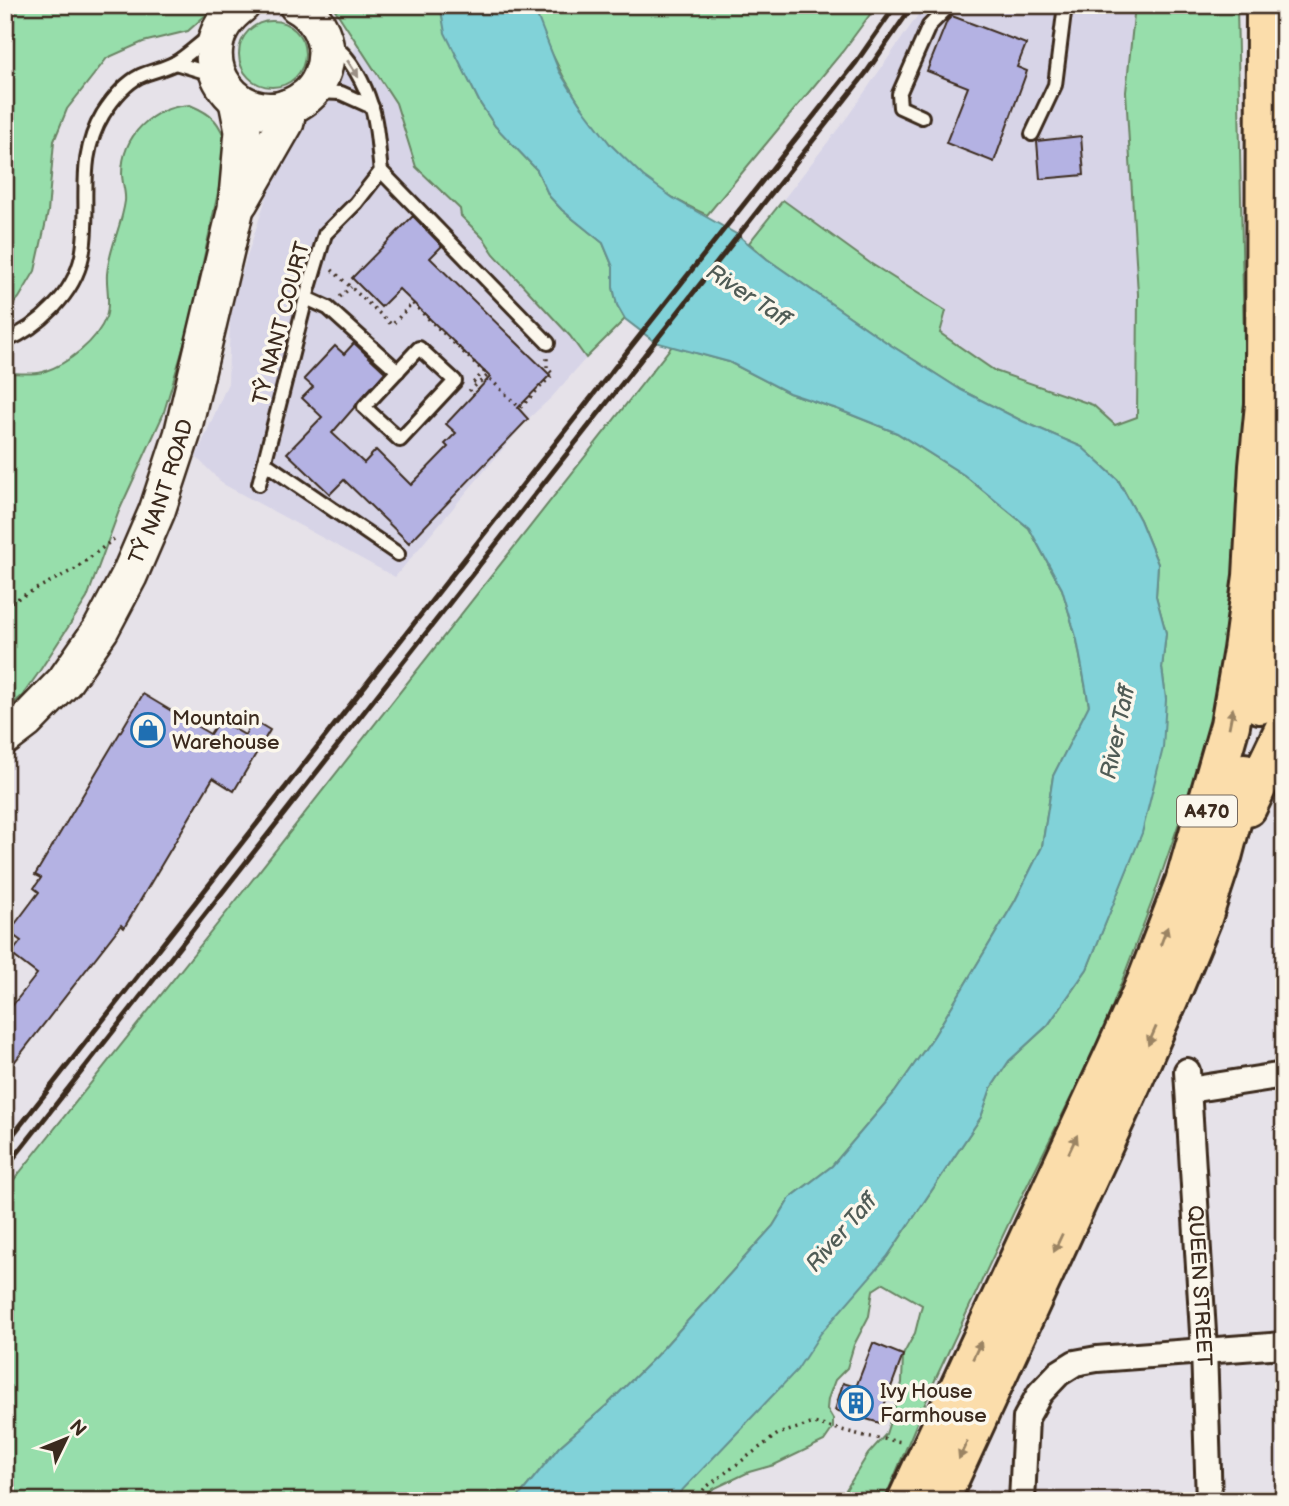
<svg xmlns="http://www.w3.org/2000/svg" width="1289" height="1506" font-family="'Balsamiq Sans',sans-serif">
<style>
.built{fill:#d7d4e7}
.green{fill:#97deab;stroke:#698464;stroke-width:2}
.water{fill:#81d2d8;stroke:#658f8e;stroke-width:2}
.building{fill:#b4b2e3;stroke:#3b2a1e;stroke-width:2}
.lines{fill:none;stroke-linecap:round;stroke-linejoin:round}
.service-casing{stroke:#3b2a1e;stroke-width:18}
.minor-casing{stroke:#3b2a1e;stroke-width:30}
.secondary-casing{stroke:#3b2a1e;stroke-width:40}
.trunk-casing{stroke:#3b2a1e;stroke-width:44}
.path{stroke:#3b2a1e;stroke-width:3.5;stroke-dasharray:2 5;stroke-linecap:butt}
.service{stroke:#fbf7ec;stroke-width:12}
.minor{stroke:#fbf7ec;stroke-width:24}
.secondary{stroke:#fbf7ec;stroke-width:35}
.trunk{stroke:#fbddab;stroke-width:38}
.rail{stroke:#3b2a1e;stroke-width:5}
.oneway{fill:#9b9085}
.oneway2{fill:#9b8464}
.labels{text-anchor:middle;stroke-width:7;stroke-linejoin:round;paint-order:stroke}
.shield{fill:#fbf7ec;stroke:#75685c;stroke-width:2}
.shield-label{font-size:19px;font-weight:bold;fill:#3b2a1e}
.street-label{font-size:21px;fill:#3b2a1e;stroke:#fbf7ec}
.poi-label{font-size:21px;fill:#3b2a1e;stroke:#fbf7ec;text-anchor:start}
.water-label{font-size:23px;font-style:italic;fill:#505c56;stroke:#fbf7ec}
</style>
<rect width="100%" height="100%" fill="#e6e2e9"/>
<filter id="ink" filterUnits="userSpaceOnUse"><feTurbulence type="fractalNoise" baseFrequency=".0143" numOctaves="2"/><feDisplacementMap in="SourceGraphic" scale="14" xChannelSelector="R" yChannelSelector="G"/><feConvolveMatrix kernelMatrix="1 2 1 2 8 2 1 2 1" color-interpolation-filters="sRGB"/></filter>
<g filter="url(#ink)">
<g class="built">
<path d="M925 5H1135L1126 92 1138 294 1137 417 1115 425 1092 405 995 371 940 333 946 311 870 263 783 200 848 116Z"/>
<path d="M358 44 396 103 416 167 460 209 461 216 484 239 494 254 570 336 586 358 552 397 528 419 395 577 223 484 196 457 228 383 230 318 238 284 267 195 295 127 332 87Z"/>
</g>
<g class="green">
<path d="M5 5H217L188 31 143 42 107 58 67 109 54 141 48 212 35 271 19 298 5 313Z"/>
<path d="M332 5H440L446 33 480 103 495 126 537 170 549 196 562 210 603 243 613 267V287L617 305 625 319 586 358 570 336 494 254 484 239 461 216 460 209 416 167 396 103Z"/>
<path d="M533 5H877L843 51 707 215C684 204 662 193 642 176 590 131 554 70 533 5Z"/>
<path d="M1135 5H1237L1246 439 1238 559 1214 720 1153 899 1100 1039 1014 1212 935 1380 884 1501H839L868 1454 886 1434 902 1383 903 1355 915 1333 922 1305 884 1283 873 1290 869 1316 854 1345 847 1368 835 1380 828 1399 827 1409 833 1419V1428L824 1441 774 1465 749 1472 713 1489 701 1501H669L817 1330 887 1257 981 1117 991 1088 1009 1061 1048 1025 1087 969 1142 832 1166 699 1162 668 1166 633 1156 596 1158 564 1140 520 1118 480 1082 447 1022 421 961 390 889 344 767 259 749 243 783 200 870 263 946 311 940 333 995 371 1093 405 1115 425 1137 417 1138 294 1126 92Z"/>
<circle cx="272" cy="54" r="33"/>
<path d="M190 105C214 115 219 122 228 146L188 332 163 415 119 511 87 598 37 675 22 696 5 711V373C17 373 32 375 43 372 68 364 97 341 106 317 111 302 106 288 107 274 109 249 122 225 125 201 126 192 122 183 122 174 122 135 152 107 190 105Z"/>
<path d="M672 346 729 362 789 393 837 409 897 433 964 475 1029 528 1062 589 1077 640 1089 706 1053 776 1042 847 1015 901 934 1036 895 1092 832 1166 790 1198 773 1226 656 1356 608 1404 559 1447 515 1501H5V1191L242 893Z"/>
</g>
<path class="water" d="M440 5H533L559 71 579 103 610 144 643 176 673 198 738 235 767 259 889 344 961 390 1022 421 1082 447 1118 480 1140 520 1158 564 1156 596 1166 633 1162 668 1166 699 1163 748 1142 833 1087 969 1048 1025 1009 1061 991 1088 981 1117 887 1257 821 1333 797 1370 672 1501H515L559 1447 608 1404 656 1356 773 1226 790 1198 832 1166 895 1092 934 1036 1015 901 1042 847 1053 776 1089 705 1077 640 1062 589 1029 528 964 475 897 433 837 409 789 393 729 362 655 342 625 319 617 305 613 287V267L603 243 562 210 549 196 537 170 495 126 480 103 445 33Z"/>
<g class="building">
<path d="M952 16 1026 44 1017 67 1027 71 994 162 946 143 968 87 927 71 947 21Z"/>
<path d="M1081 136 1084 175 1040 179 1037 141Z"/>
<path d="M413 216 442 246 430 258 550 375 518 408 528 419 409 543 344 480 330 494 287 453 322 417 302 398 313 387 304 379 335 346 344 354 354 343 385 372 332 433 364 463 376 450 411 485 448 447 445 444 456 433 446 424 490 377 399 289 381 307 352 278Z"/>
<path d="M143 694 210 734 219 720 245 735 253 720 270 730 234 791 213 778 124 928 121 925 5 1074V1015L37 974 11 954 21 941 9 932 39 892 34 888 41 878 35 875Z"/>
<path d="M873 1343 903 1355 884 1406H886L880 1423 835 1410 843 1383 856 1387Z"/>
</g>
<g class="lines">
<g class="service-casing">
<g id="service">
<path d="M175 63 215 75"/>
<path d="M316 92 341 93 372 107"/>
<path d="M922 117 900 107 899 94 929 26 950 5"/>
<path d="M1032 134 1055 85 1065 5"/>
<path d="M381 171 548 343"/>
<path d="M306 298 328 308 398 371"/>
<path d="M5 341C39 327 74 294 82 256 92 207 74 162 103 114 112 100 124 84 140 76 151 71 164 69 175 63 187 56 198 45 209 37"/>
<path d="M419 348 455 381 400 440 364 407Z"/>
<path d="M265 463 398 554"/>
<path d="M259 484 306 298 325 234 356 203 381 171C378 151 378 124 371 105 365 85 351 57 333 45"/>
</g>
</g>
<g class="minor-casing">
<g id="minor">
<path id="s1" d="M1187 1071 1204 1349 1209 1501"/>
<path d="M1189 1090 1284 1075"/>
<path d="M1022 1501 1026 1418 1040 1393 1059 1373 1075 1363 1097 1359 1284 1345"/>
</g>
</g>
<g class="secondary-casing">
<g id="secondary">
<path d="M242 5C174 55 245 146 307 96 319 86 326 69 326 53 326 34 314 14 297 5"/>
<path d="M240 202 286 122 288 107"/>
<path id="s2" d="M5 737 26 721 64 682 101 629 129 576 157 511 182 435 236 208 243 131 237 101"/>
</g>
</g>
<g class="trunk-casing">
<g id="trunk">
<path d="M1260 704 1280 594 1284 547"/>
<path d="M1247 807 1284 730"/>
<path d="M907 1501 1116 1051 1147 981 1185 882 1230 725 1243 650 1253 576 1259 466 1265 404 1266 5"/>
<path d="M939 1501 1128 1091 1174 986 1202 918 1222 857 1244 773"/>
</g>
</g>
<g class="path">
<path d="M332 270 392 325 412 303 484 372 472 384"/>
<path d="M340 297 351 287"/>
<path d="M469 391 487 376 520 408 553 374 547 368V357"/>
<path d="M5 605 75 569 114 539"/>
<path d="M694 1501 705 1488 778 1434 814 1423 865 1436 902 1442"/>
</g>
<use href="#service" class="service"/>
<use href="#minor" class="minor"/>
<use href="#secondary" class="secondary"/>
<use href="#trunk" class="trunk"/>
<g class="rail">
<path d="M5 1145 626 353 855 64 896 5"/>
<path d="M5 1169 866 73 913 5"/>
</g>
</g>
<defs><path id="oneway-solid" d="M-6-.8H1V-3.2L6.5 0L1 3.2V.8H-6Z" transform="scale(1.75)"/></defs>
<use class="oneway" href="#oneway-solid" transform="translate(353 69) rotate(57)"/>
<g class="oneway2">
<use href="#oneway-solid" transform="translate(1231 718) rotate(-79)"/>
<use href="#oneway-solid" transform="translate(1164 936) rotate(-69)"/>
<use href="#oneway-solid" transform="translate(1152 1036) rotate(114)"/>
<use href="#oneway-solid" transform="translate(1073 1144) rotate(-65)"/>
<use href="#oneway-solid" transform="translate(1058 1243) rotate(115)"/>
<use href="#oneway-solid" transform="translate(977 1350) rotate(-65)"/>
<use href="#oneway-solid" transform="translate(963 1450) rotate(115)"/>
</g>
</g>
<defs>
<g id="shop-ring" transform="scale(1.75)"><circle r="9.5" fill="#fbf7ec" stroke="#1f6fb2" stroke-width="1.5"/><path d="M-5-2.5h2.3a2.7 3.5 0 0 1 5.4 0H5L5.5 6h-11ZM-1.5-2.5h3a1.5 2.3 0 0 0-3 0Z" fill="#1f6fb2"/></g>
<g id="building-ring" transform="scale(1.75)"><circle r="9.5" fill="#fbf7ec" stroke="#1f6fb2" stroke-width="1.5"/><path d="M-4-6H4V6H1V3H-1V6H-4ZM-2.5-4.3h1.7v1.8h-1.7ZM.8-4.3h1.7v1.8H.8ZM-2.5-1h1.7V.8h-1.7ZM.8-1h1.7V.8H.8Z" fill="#1f6fb2"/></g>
</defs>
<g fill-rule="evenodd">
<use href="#shop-ring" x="148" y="730"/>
<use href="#building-ring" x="856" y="1403"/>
</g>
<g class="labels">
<rect class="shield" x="1177" y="795.5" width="60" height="31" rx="5"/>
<g class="shield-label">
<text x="1207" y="818">A470</text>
</g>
<g class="street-label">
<text transform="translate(281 323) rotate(-75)" y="7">TŶ NANT COURT</text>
<text dy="7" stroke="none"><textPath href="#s2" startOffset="296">TŶ NANT ROAD</textPath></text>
<text dy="7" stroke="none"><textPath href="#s1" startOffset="215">QUEEN STREET</textPath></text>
</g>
<g class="poi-label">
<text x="172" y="725">Mountain<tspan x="172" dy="24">Warehouse</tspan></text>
<text x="880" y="1398">Ivy House<tspan x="880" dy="24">Farmhouse</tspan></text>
</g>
<g class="water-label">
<text transform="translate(749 295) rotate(33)" y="8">River Taff</text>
<text transform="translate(1117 732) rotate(-78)" y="8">River Taff</text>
<text transform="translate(841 1232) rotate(-49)" y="8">River Taff</text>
</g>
</g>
<rect width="1289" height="1506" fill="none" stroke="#fbf7ec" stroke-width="28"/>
<rect x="14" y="14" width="1261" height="1478" fill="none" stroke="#3b2a1e" stroke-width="2.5" filter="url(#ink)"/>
<g transform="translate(66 1439) rotate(47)" stroke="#fbf7ec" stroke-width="5" paint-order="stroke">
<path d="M0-5L12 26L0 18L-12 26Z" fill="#3b2a1e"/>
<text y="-10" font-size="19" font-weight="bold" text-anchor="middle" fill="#3b2a1e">N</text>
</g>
</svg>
